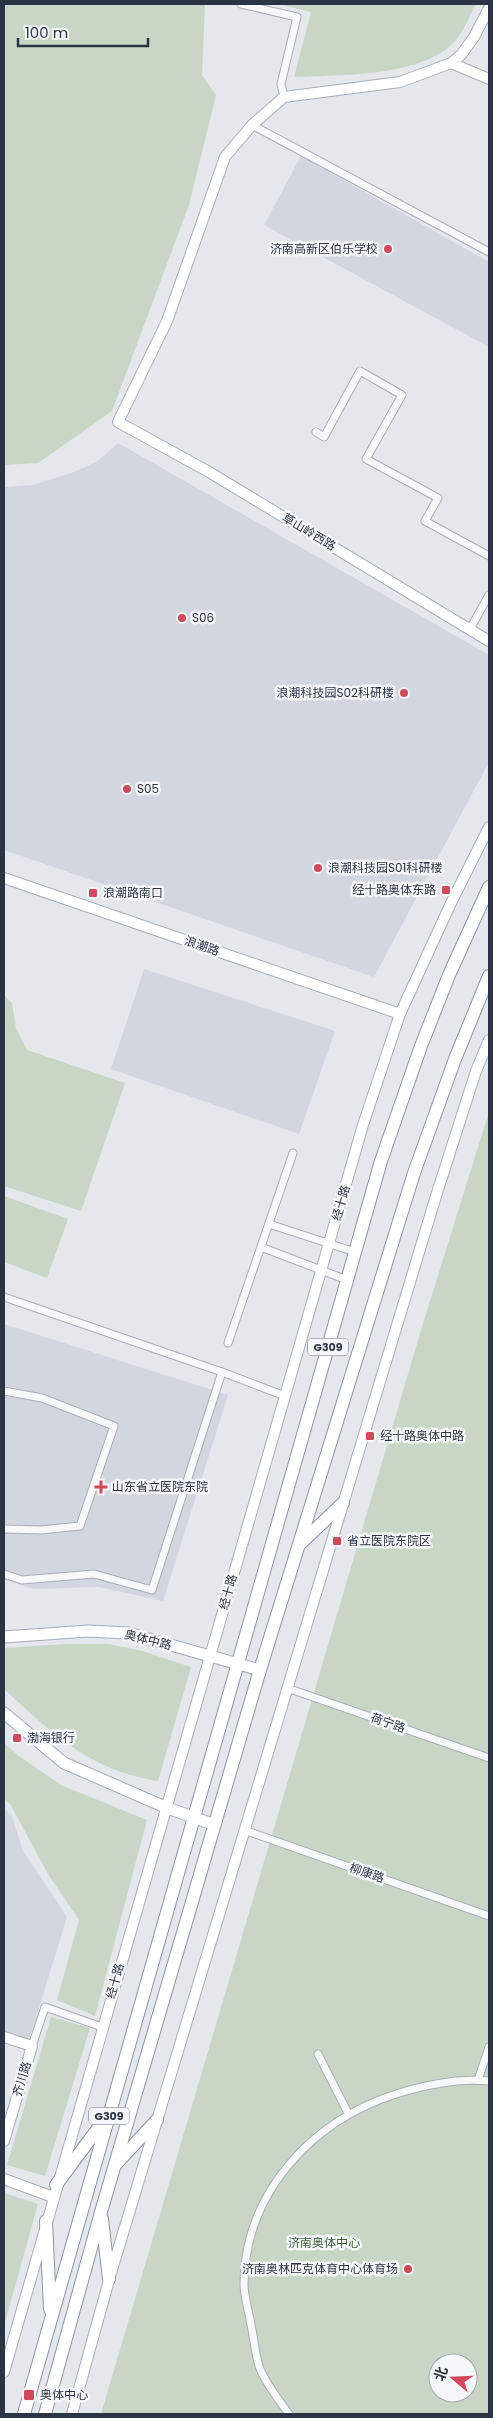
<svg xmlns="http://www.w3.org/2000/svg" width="493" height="2418" font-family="Poppins,'Noto Sans SC',sans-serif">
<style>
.built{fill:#d2d6de}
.green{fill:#c9d6c5;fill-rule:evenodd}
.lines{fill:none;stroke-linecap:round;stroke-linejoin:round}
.street-casing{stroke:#a9aeb7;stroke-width:9}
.secondary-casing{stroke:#a9aeb7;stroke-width:12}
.primary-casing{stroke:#a3abb8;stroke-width:13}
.highway-casing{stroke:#8b94a3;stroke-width:14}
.street{stroke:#f7f8fa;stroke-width:7}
.secondary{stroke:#fff;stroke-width:10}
.primary{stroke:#fff;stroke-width:11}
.highway{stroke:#fff;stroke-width:12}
.poi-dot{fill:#d1495b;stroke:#f4f6f9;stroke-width:2}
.labels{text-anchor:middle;stroke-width:5;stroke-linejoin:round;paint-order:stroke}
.shield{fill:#f4f6f9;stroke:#676e7b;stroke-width:1}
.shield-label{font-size:11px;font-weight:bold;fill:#2b3445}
.poi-label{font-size:12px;fill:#2b3445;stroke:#f4f6f9;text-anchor:start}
.street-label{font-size:12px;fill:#2b3445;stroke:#f4f6f9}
.park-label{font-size:12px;fill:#3f6138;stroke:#f4f6f9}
</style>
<rect width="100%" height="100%" fill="#e4e7ec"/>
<g class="built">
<path d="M301 156 489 262V347L264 225Z"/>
<path d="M118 443 489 655V762L374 977 4 850V487L33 485 74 472 98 461Z"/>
<path d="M144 969 335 1031 299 1134 111 1069Z"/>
<path d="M4 1324 228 1395 163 1601 99 1587 34 1589 4 1580Z"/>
<path d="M4 1808 12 1816 23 1851 67 1917 29 2040 4 2031Z"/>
</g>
<g class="green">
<path d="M4 4H205L202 75 216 95 189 205 112 411 38 463 4 465Z"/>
<path d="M279 4H476C470 15 464 31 455 41 423 77 340 75 294 77L311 12Z"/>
<path d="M4 995 12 1003 16 1028 27 1050 125 1083 81 1211 4 1186Z"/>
<path d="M489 1112V2414H101L421 1330ZM438 2363H468V2393H438Z"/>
<path d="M4 1196 68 1219 47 1278 4 1262Z"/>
<path d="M67 1644H109L142 1651 191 1667 158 1781C90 1771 52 1733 4 1689V1648Z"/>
<path d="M4 1743 19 1756 61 1785 147 1820 95 2016 57 2000 79 1920 48 1874 10 1804 4 1799Z"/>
<path d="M51 2017 90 2028 45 2176 7 2165Z"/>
<path d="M4 2193 38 2204 4 2326Z"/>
</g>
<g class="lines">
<g class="street-casing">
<g id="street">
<path d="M241 4 297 17 281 84 284 97"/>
<path d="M252 125 489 252"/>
<path d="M316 432 324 437 360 371 402 395 366 459 438 498 425 521 489 556"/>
<path d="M470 629 489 595"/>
<path d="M269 1224 355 1252"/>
<path d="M261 1247 347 1280"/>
<path d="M4 1297 222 1372 285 1396"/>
<path d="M228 1343 293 1153"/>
<path d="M4 1391 42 1398 114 1426 80 1526 41 1530 4 1529"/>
<path d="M4 1574 22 1580 94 1574 152 1590 222 1372"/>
<path d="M287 1688 489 1758"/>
<path d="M244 1830 489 1916"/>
<path d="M32 2046 45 2007 102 2027"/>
<path d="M318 2054 348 2113"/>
<path d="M478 2080 489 2047"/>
<path d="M289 2414C280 2402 263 2379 259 2366 255 2353 254 2338 251 2325 249 2312 244 2297 244 2284 245 2192 312 2121 396 2094 425 2085 459 2078 489 2081"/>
</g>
</g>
<g class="secondary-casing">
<g id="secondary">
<path d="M489 8 474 37 461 55 451 63 400 82 284 97 252 125 225 157 167 321 118 422 209 472 489 641"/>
<path d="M451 63 489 79"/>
<path d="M4 878 400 1014"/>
<path d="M4 2037 32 2046 4 2141"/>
<path d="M4 2179 53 2197"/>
<path d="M4 2372 363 1125 400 1014 451 903 489 827"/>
<path d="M72 2414 111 2273 436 1196 476 1071 489 1040"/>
</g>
</g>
<g class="primary-casing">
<g id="primary">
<path d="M4 1637 88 1631 128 1633 260 1670"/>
<path d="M4 1713 64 1763 165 1807 215 1825"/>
</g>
</g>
<g class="highway-casing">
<g id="highway">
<path d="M301 1543 343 1503"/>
<path d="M116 2164 157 2120"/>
<path d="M56 2185 105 2119"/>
<path d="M102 2219 109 2279"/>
<path d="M46 2221 50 2309"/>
<path d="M24 2414 381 1161 421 1046 449 975 489 887"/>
<path d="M45 2414 101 2212 260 1670 414 1173 455 1059 489 976"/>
</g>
</g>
<use href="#street" class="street"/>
<use href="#secondary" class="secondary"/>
<use href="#primary" class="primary"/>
<use href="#highway" class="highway"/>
</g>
<g class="poi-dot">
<circle cx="388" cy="249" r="5"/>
<circle cx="182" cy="618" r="5"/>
<circle cx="404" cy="693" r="5"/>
<circle cx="127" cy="789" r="5"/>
<circle cx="318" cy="868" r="5"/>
<rect x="441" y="885" width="10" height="10" rx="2.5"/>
<rect x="88" y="888" width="10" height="10" rx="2.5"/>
<rect x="365" y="1431" width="10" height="10" rx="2.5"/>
<path d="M98.5 1479.5h5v5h5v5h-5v5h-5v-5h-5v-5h5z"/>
<rect x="332" y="1536" width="10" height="10" rx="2.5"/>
<rect x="12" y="1733" width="10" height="10" rx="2.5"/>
<circle cx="408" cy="2269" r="5"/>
<rect x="23" y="2389" width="12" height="12" rx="2.5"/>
</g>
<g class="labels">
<g class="shield">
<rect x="308" y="1338.5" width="40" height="17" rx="4"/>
<rect x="89" y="2107.5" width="40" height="17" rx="4"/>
</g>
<g class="shield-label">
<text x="328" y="1351">G309</text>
<text x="109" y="2120">G309</text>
</g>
<g class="poi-label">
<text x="378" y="253" text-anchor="end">济南高新区伯乐学校</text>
<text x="192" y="622">S06</text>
<text x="394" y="697" text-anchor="end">浪潮科技园S02科研楼</text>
<text x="137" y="793">S05</text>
<text x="328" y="872">浪潮科技园S01科研楼</text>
<text x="436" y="894" text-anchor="end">经十路奥体东路</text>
<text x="103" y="897">浪潮路南口</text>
<text x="380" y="1440">经十路奥体中路</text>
<text x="112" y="1491">山东省立医院东院</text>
<text x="347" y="1545">省立医院东院区</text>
<text x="27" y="1742">渤海银行</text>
<text x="398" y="2273" text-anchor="end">济南奥林匹克体育中心体育场</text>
<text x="40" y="2399">奥体中心</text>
</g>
<g class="street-label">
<text transform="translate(309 532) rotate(31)" y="4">草山岭西路</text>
<text transform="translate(202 946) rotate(19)" y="4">浪潮路</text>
<text transform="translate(341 1203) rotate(-74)" y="4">经十路</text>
<text transform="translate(228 1592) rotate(-74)" y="4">经十路</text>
<text transform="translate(148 1640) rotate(14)" y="4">奥体中路</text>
<text transform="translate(388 1723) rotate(19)" y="4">荷宁路</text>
<text transform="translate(367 1873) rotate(19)" y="4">柳康路</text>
<text transform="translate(115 1981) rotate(-74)" y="4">经十路</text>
<text transform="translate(22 2079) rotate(-73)" y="4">齐川路</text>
</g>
<g class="park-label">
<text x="324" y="2247">济南奥体中心</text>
</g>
</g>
<rect width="493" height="2418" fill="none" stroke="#2b3445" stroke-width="10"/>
<g transform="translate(453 2378) rotate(289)"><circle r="24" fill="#f4f6f9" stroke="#a4a8b1"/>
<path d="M0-4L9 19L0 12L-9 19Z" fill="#d1495b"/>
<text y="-8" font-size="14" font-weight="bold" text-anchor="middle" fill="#2b3445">北</text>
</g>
<path d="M18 38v8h130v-8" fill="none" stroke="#2b3445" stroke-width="2.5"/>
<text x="25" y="38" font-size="15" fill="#2b3445" stroke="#f4f6f9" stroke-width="4" paint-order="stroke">100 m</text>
</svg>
